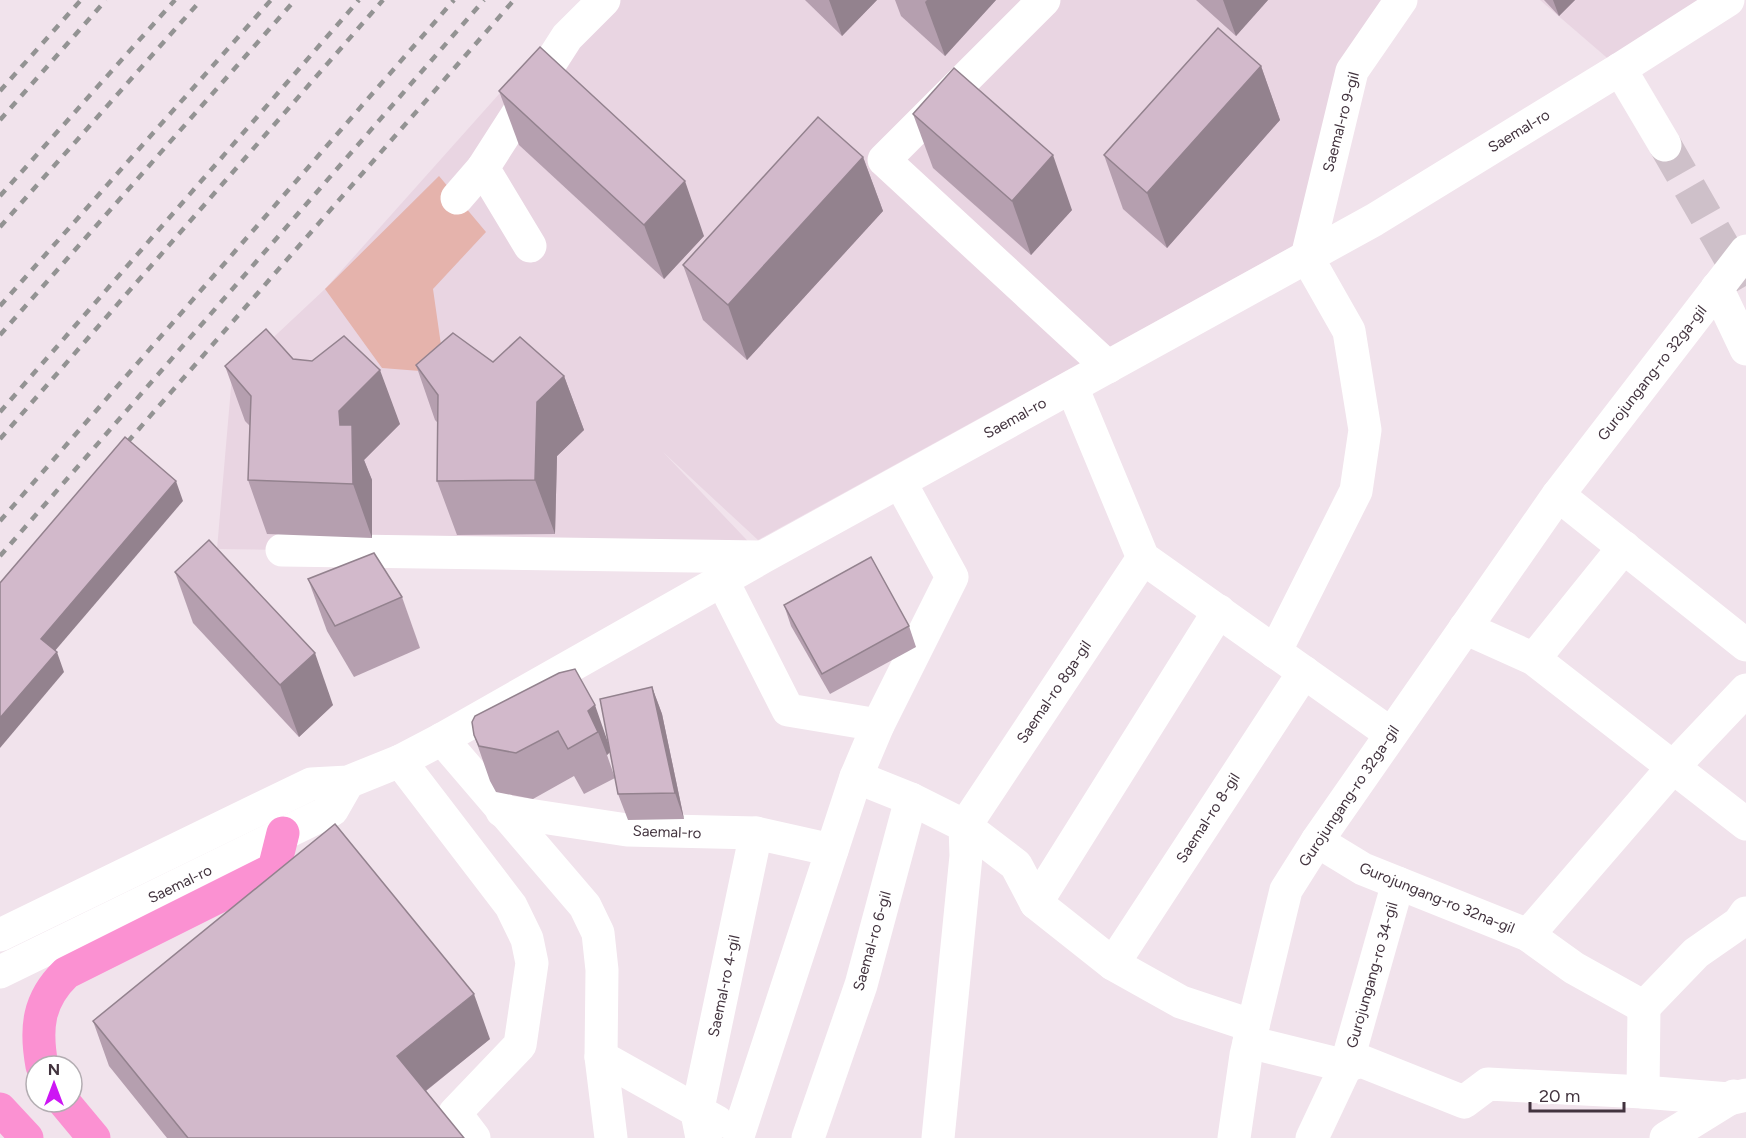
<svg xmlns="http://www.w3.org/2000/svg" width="1746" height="1138" font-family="Figtree,sans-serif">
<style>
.residential{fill:#e9d5e2}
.green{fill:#e5b3ac}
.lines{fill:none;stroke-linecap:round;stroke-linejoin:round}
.minor-tunnel{stroke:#cec0c9;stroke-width:33;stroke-dasharray:33 16;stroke-linecap:butt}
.minor{stroke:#fff;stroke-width:33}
.major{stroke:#fb91d2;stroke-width:33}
.rail{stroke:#939393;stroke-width:4.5;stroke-dasharray:8 8;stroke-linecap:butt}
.wall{fill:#b59faf}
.shaded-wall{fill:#93828e}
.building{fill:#d2b9cb;stroke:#93828e;stroke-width:1.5}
.labels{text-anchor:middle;stroke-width:5;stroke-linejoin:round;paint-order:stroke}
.street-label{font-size:15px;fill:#42333e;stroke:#fff}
</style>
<rect width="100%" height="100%" fill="#f1e3ec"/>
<g class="residential">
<path d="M583 0H1388L1300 242 758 540 663 452 763 557 217 549 232 376 325 289Z"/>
<path d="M1540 0H1728L1620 69Z"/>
</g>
<path class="green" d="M439 176 486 232 433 289 445 373 382 368 325 289Z"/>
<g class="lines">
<path class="minor-tunnel" d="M1665 145 1746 286"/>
<g class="minor">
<path d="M1044 0 884 160 1108 367"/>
<path d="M1620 69 1665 145"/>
<path d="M457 198 483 168"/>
<path d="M530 246 483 168 567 37 604 0"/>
<path d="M1717 288 1746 349"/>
<path d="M1072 387 1143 558 1391 734"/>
<path d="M1558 495 1746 645"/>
<path d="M282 550 761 557"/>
<path d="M1143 558 965 826 1016 865 1036 903 1113 964 1181 1002 1253 1026"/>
<path d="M722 580 788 710 878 725"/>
<path d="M1465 628 1534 659 1746 824"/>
<path d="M1275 652 1356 491 1365 430 1349 331 1307 257 1352 71 1401 0"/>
<path d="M1534 659 1624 547"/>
<path d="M442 739 585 906 598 933 602 970 601 1057 611 1138"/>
<path d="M400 761 511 906 527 939 532 963 520 1045 455 1113 474 1138"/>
<path d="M856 777 911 799 965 826 966 856 938 1138"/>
<path d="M502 811 627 830 756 833 832 850"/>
<path d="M1317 841 1363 869 1528 935 1574 968 1644 1007 1696 953 1739 923 1746 913"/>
<path d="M1036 903 1219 611"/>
<path d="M0 935 311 784 348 782 400 761 442 739 763 557 1374 220 1620 69 1728 0"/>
<path d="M1528 935 1674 766 1746 690"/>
<path d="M1113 964 1304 672"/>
<path d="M0 972 332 810 348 782"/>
<path d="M1249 1042 1346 1066 1361 1061 1464 1102 1488 1084 1643 1092 1729 1099 1746 1095"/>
<path d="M601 1057 717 1122"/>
<path d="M1643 1092 1644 1007"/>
<path d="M739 1133 856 777 878 725 952 577 900 482"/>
<path d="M702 1138 697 1113 756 833"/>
<path d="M808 1138 861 985 911 799"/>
<path d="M1234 1138 1246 1055 1286 890 1317 841 1558 495 1746 251"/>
<path d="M1312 1138 1346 1066 1398 883"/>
<path d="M1666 1138 1734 1096"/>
</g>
<g class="major">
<path d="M42 1066C35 1028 38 1000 66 973L274 869 283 833"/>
<path d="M64 1102 94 1138"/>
<path d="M0 1109 27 1138"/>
</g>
<g class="rail">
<path d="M0 91 81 0"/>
<path d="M0 120 106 0"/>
<path d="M0 196 175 0"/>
<path d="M0 227 201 0"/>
<path d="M0 306 271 0"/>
<path d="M0 335 295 0"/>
<path d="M0 412 359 0"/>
<path d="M0 439 383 0"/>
<path d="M117 454 514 0"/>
<path d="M0 521 454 0"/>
<path d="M0 556 484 0"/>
</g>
</g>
<g class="wall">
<path d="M805 0H877L842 36Z"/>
<path d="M895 0H996L945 56 901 16Z"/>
<path d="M1196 0H1268L1236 36Z"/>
<path d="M1544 0H1575L1559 16Z"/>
<path d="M1261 66 1280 120 1167 248 1123 209 1104 155Z"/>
<path d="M499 91 704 236 664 279 519 145Z"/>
<path d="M913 114 1072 210 1031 255 933 168Z"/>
<path d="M863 157 883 211 747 360 703 320 683 265Z"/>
<path d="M293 359 400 424 364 460 372 480V538L267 534 248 480 250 426 245 421 225 366Z"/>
<path d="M493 362 564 376 584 430 557 456 555 534 457 535 437 481 438 423 435 420 416 365Z"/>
<path d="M175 572 333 705 299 737 193 623Z"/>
<path d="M308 579 402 597 420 648 354 677 327 631Z"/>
<path d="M784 605 909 626 916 647 830 694 791 626Z"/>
<path d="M559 673 609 744 652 687 662 714 684 819 628 820 618 794 610 752 607 755 615 778 584 794 574 776 533 799 496 792 490 781 474 735Z"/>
<path d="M93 1021 490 1039 426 1091 464 1138H167L109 1066Z"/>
</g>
<g class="shaded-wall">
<path d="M829 0H877L842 36Z"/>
<path d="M927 0H996L945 56 925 2Z"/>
<path d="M1223 0H1268L1236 36Z"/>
<path d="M1553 0H1575L1559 16Z"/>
<path d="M1261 66 1280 120 1167 248 1147 193Z"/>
<path d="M1053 155 1072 210 1031 255 1012 201Z"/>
<path d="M863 157 883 211 747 360 728 305Z"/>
<path d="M685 181 704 236 664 279 644 225Z"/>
<path d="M380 370 400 424 364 460 372 480V538L353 484 340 425 339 411Z"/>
<path d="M564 376 584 430 557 456 555 534 535 480 537 402Z"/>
<path d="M176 481 183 501 48 659 41 639Z"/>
<path d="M57 652 64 672 0 748V718Z"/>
<path d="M315 653 333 705 299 737 280 685Z"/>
<path d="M652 687 662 714 684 819 675 793Z"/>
<path d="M595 705 611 751 607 755 598 732 588 711Z"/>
<path d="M474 994 490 1039 413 1101 397 1056Z"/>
</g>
<g class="building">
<path d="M1218 28 1261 66 1147 193 1104 155Z"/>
<path d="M540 47 685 181 644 225 499 91Z"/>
<path d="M954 68 1053 155 1012 201 913 114Z"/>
<path d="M818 117 863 157 728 305 683 265Z"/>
<path d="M266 329 293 359 312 361 344 336 380 370 339 411 340 425H352L353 484 248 480 251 396 225 366Z"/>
<path d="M453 333 493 362 520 337 564 376 537 402 535 480 437 481 438 395 416 365Z"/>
<path d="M125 437 176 481 41 639 57 652 0 718V583Z"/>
<path d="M209 540 315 653 280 685 175 572Z"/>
<path d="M374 553 402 597 335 626 308 579Z"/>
<path d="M871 557 909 626 822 674 784 605Z"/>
<path d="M575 669 595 705 588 711 598 732 568 749 558 731 516 753 479 746 474 735 472 722 475 716 559 673Z"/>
<path d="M652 687 675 793 618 794 600 699Z"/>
<path d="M335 824 474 994 397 1056 464 1138H188L93 1021Z"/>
</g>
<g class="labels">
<g class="street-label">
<text transform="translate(1341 122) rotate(-75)" y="5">Saemal-ro 9-gil</text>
<text transform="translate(1519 131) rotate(-31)" y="5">Saemal-ro</text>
<text transform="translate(1652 373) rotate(-52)" y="5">Gurojungang-ro 32ga-gil</text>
<text transform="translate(1015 418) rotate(-29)" y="5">Saemal-ro</text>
<text transform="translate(1054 692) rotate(-56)" y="5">Saemal-ro 8ga-gil</text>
<text transform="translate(1349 796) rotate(-56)" y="5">Gurojungang-ro 32ga-gil</text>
<text transform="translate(1208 818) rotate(-57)" y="5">Saemal-ro 8-gil</text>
<text transform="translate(667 832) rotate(2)" y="5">Saemal-ro</text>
<text transform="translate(180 884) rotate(-26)" y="5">Saemal-ro</text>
<text transform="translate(1437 898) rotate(22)" y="5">Gurojungang-ro 32na-gil</text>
<text transform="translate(872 941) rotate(-74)" y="5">Saemal-ro 6-gil</text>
<text transform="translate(1372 975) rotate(-74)" y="5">Gurojungang-ro 34-gil</text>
<text transform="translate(724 986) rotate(-78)" y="5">Saemal-ro 4-gil</text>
</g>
</g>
<g transform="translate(54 1084)"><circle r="28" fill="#ffffff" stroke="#b3adb2" stroke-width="1.5"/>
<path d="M0-4.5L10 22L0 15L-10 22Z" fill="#cd16f4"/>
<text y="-9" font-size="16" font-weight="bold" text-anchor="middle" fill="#42333e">N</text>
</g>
<path d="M1530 1102v9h94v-9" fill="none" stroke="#42333e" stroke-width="3"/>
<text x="1539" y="1102" font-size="18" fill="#42333e" stroke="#ffffff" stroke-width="4.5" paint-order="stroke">20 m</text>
</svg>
